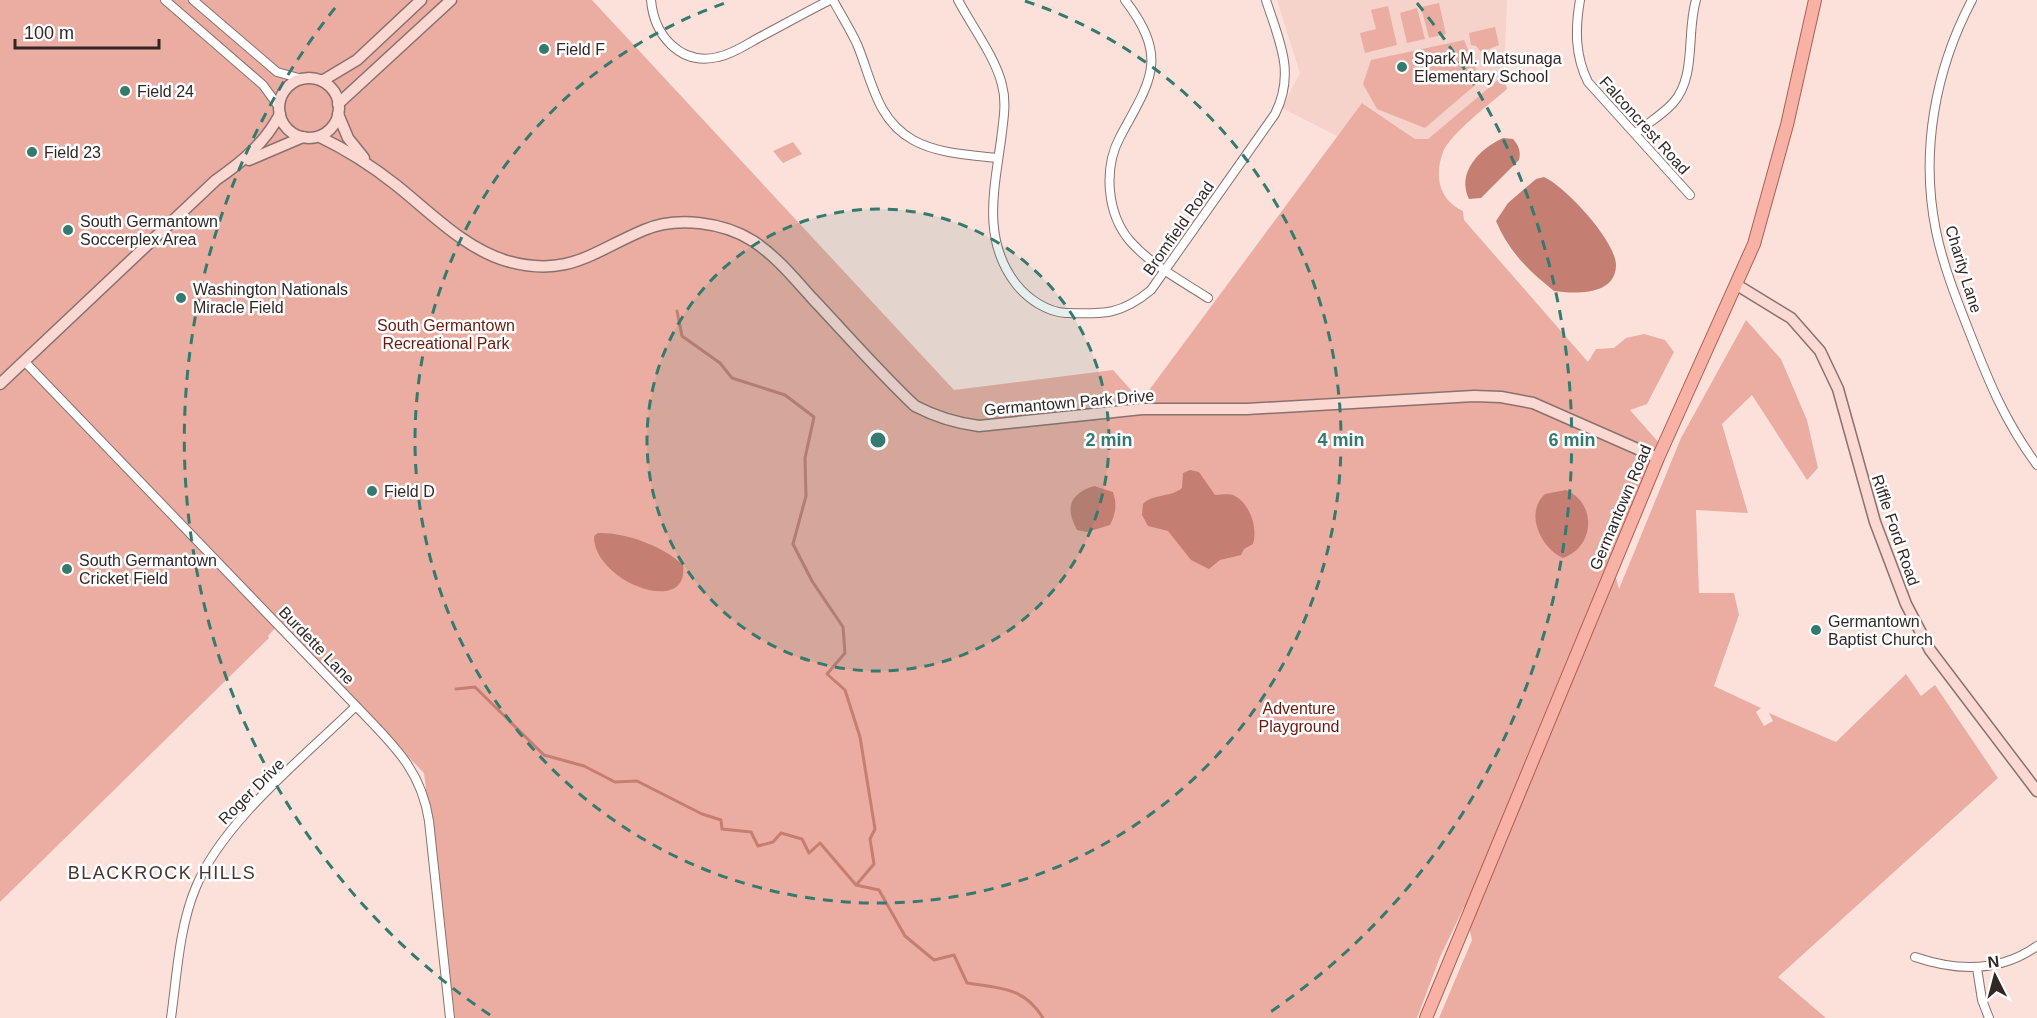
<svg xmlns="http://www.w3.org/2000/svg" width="2037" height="1018" font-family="Helvetica,sans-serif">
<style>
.built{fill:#f5d2ca}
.green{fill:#ebada1}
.water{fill:#c47f72}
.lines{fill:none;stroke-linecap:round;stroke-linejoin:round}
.stream{stroke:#c47f72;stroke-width:3}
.street-casing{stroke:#89716d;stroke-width:10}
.secondary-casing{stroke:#89716d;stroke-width:13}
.primary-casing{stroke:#ae5f51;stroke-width:14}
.street{stroke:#fff;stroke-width:8}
.secondary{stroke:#fbd8d2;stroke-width:10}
.primary{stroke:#f7b1a5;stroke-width:12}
.ring{fill:none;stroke:#357a6e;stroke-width:3;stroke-dasharray:10 8}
.poi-dot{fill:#357a6e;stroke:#fff;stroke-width:2}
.labels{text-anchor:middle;stroke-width:5;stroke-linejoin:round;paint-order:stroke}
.poi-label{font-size:16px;fill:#312725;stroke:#fff;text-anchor:start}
.street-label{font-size:16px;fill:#312725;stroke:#fff}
.park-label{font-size:16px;fill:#6c190d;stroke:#fff}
.neighbourhood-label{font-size:18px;letter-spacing:1.5px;fill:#483430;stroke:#fff}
.centre{fill:#357a6e;stroke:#fff;stroke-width:3}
.ring-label{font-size:18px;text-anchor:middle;font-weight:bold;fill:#357a6e;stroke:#fff;stroke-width:5;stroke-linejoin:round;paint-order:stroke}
</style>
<rect width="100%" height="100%" fill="#fce1db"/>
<path class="built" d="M1277 0H1507L1504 75 1429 139H1415L1363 103 1337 136 1282 108 1300 73Z"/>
<g class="green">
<path d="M0 0H592L954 390 1113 370 1141 401 1362 103 1415 139H1428L1504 75 1507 89C1491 103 1451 133 1443 152 1434 176 1439 200 1463 211L1464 220 1588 362 1596 349 1614 348 1626 338 1644 334 1665 340 1674 352 1647 404 1630 410 1659 443 1615 574 1619 589 1681 438 1746 320 1781 359 1807 420 1818 468 1807 480 1752 395 1722 424 1748 513 1696 510 1699 593H1734L1739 615 1714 686 1761 708 1756 712 1764 726 1773 721 1769 713 1836 742 1906 674 1921 696 1935 685 1998 778 1778 977 1826 1018H1439L1472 940 1464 907 1440 957 1417 1018H455L424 773 279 624 268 636 269 638 0 902Z"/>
<path d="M1439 3 1446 34 1429 38 1421 7Z"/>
<path d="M1388 6 1397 45 1365 53 1360 33 1376 29 1371 10Z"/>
<path d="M1417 8 1425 39 1407 43 1400 13Z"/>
<path d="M1495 27 1499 45 1481 52 1476 46 1471 45 1469 33Z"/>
<path d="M1464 40 1481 80 1425 128 1377 109 1363 84 1371 60Z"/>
<path d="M793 142 802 154 783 163 773 151Z"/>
</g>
<g class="water">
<path d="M1503 138 1513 139C1519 146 1521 152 1519 160L1481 198 1469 199C1456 173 1479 149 1503 138Z"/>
<path d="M1544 177C1565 186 1617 242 1616 266 1615 296 1574 294 1554 291 1530 272 1508 251 1496 221L1508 203 1536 179Z"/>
<path d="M1190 470 1199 472 1215 495C1221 495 1229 493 1235 496 1250 504 1258 528 1253 544L1244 549 1241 555 1220 560 1209 569 1191 560 1168 531 1148 526 1142 515 1143 504C1154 493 1170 498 1182 488L1183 473Z"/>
<path d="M1094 486 1113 492C1117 505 1116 513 1110 525L1087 532 1077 530C1065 508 1069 494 1094 486Z"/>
<path d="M1566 490C1597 503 1595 547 1563 558 1541 548 1524 513 1545 494Z"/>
<path d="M598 533C625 532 663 546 683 565 690 618 593 582 594 536Z"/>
</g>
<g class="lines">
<g class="stream">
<path d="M677 311 682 336 720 363 732 378 785 395 814 417 805 458 806 496 793 544 812 581 843 627 845 653 827 674 845 690 860 737 875 829 870 839 874 864 857 884"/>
<path d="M456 689 475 687 544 755 584 766 615 782 637 781 702 814 721 820 722 829 751 832 758 846 773 842 781 833 802 839 809 853 820 843 856 885 879 890 905 936 934 960 954 955 967 983C1000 988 1024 987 1043 1018"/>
</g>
<g class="street-casing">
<g id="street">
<path d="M165 0 263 85 279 107"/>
<path d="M193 0 277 72 302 79"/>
<path d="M651 0C654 35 680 66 718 57 733 54 747 44 760 37 783 25 806 12 830 0"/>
<path d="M833 0C841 15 850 29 857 44 872 80 876 119 913 140 938 154 971 155 998 158"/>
<path d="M958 0C971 25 996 58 1002 85 1007 103 1003 122 1001 140 994 191 982 240 1016 284 1028 299 1047 312 1066 313 1104 314 1121 315 1151 290L1275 114C1296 72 1279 41 1266 0"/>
<path d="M1125 0C1170 59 1150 81 1120 137 1103 169 1107 214 1130 241 1151 265 1182 281 1208 298"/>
<path d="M1580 0C1575 29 1575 56 1588 82L1690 195"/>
<path d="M1972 0C1935 70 1920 152 1936 231 1943 265 1956 298 1969 331 1989 382 2004 420 2037 465"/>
<path d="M1636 133C1648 123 1662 115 1673 103 1697 76 1686 33 1696 0"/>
<path d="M24 361 356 706C391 743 421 768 429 821L450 1018"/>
<path d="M1915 957C1956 971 1999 973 2037 946"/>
<path d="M1977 968 1982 1000 1989 1018"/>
<path d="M171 1018C177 975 179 927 196 887 223 821 305 756 356 706"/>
</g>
</g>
<g class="secondary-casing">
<g id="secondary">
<circle cx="309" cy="108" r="30"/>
<path d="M322 81 357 60 421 0"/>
<path d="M338 104 451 0"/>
<path d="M338 114 348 138 364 158"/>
<path d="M320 137C347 150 372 166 396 185 430 212 465 249 507 261 568 278 592 252 644 230 677 216 723 222 753 241 776 256 794 278 812 298 846 334 879 372 915 406 936 417 956 423 979 426L1142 409H1247L1474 396 1501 397 1533 403 1658 458"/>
<path d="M249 160 303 137"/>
<path d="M1737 285 1791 318 1820 351 1838 389 1875 522 1906 604 1930 650 2037 791"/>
<path d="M0 384 216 180C242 162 265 143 280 114"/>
</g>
</g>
<g class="primary-casing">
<path id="primary" d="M1426 1018 1658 458 1754 244 1787 125 1815 0"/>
</g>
<use href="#street" class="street"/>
<use href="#secondary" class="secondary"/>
<use href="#primary" class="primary"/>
</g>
<circle cx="878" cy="440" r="231" fill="#357a6e" fill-opacity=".12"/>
<g class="ring">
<circle cx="878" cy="440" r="231"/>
<path d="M1025 1A463 463 0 1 1 731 1"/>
<path d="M490 1015A694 694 0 0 1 339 3M1417 3A694 694 0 0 1 1266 1015"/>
</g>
<g class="poi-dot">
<circle cx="544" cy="49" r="6"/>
<circle cx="1402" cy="67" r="6"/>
<circle cx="125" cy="91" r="6"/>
<circle cx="32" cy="152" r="6"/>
<circle cx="68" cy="230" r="6"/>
<circle cx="181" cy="298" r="6"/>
<circle cx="372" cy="491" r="6"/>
<circle cx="67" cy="569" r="6"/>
<circle cx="1816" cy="630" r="6"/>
</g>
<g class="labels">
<g class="poi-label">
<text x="556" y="55">Field F</text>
<text x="1414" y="64">Spark M. Matsunaga<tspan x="1414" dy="18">Elementary School</tspan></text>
<text x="137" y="97">Field 24</text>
<text x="44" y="158">Field 23</text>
<text x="80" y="227">South Germantown<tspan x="80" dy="18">Soccerplex Area</tspan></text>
<text x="193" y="295">Washington Nationals<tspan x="193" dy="18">Miracle Field</tspan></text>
<text x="384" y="497">Field D</text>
<text x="79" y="566">South Germantown<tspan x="79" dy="18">Cricket Field</tspan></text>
<text x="1828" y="627">Germantown<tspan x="1828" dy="18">Baptist Church</tspan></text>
</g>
<g class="street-label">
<text transform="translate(1645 125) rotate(48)" y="6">Falconcrest Road</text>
<text transform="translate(1178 228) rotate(-55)" y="6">Bromfield Road</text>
<text transform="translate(1964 269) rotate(73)" y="6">Charity Lane</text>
<text transform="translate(1069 402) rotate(-5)" y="6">Germantown Park Drive</text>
<text transform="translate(1620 507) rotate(-67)" y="6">Germantown Road</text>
<text transform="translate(1896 530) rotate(71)" y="6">Riffle Ford Road</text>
<text transform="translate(317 645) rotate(46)" y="6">Burdette Lane</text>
<text transform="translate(251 791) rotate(-45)" y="6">Roger Drive</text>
</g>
<g class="park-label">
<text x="446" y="331">South Germantown<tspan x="446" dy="18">Recreational Park</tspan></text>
<text x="1299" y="714">Adventure<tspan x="1299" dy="18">Playground</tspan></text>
</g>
<g class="neighbourhood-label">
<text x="162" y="879">BLACKROCK HILLS</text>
</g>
</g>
<circle cx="878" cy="440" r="9" class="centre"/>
<g class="ring-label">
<text x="1109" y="446">2 min</text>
<text x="1341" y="446">4 min</text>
<text x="1572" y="446">6 min</text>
</g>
<g transform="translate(1995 976) rotate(354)" stroke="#ffffff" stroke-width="4.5" paint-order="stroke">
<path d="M0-4.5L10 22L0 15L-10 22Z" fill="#312725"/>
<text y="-9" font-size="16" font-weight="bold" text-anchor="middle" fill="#312725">N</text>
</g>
<path d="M15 39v9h144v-9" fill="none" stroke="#312725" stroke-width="3"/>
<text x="24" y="39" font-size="18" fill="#312725" stroke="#ffffff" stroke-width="4.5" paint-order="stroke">100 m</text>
</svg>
